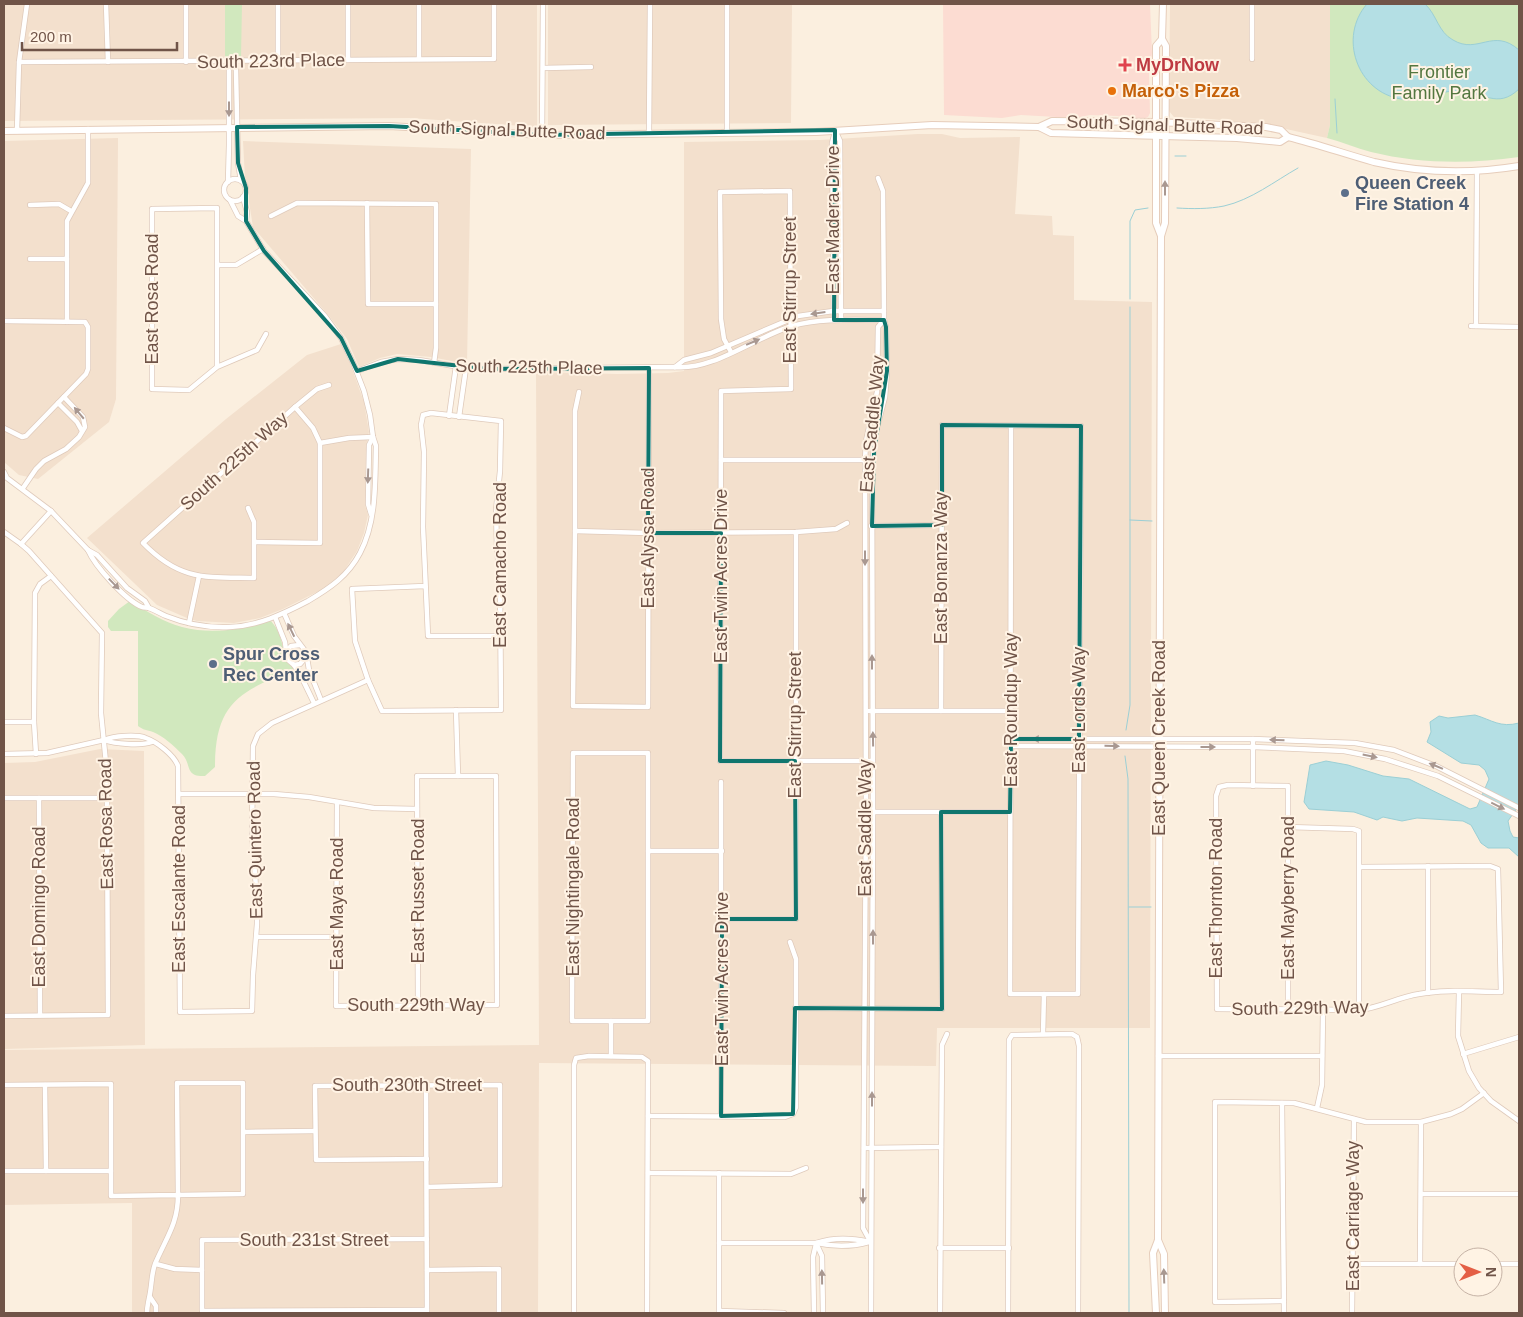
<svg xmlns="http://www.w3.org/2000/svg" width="1523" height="1317" font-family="Helvetica,sans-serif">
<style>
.residential{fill:#f3e0cd}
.commercial{fill:#fcdcd2}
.green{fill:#d1e8be}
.water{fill:#b4dfe4;stroke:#9bcfd5}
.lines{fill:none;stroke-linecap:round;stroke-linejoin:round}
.stream{stroke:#9bcfd5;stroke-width:1}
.street-casing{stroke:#dfcabb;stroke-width:6}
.secondary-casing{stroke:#e6cdbb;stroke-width:8}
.street{stroke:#fff;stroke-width:4.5}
.secondary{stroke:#fff;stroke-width:6}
.oneway{fill:#a99891}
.marked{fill:none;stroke:#0f766e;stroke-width:4;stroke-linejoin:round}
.health-dot{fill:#e0444e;stroke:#fff3e4;stroke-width:2}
.food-dot{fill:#e8710a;stroke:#fff3e4;stroke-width:2}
.service-dot{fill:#5c6f8a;stroke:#fff3e4;stroke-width:2}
.labels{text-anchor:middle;stroke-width:4;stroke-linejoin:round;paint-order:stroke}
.street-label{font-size:18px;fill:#705448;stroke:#fff3e4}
.health-label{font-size:18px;font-weight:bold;fill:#be3a42;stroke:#fff3e4;text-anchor:start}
.park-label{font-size:18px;fill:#547740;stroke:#fff3e4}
.food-label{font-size:18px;font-weight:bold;fill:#c56008;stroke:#fff3e4;text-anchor:start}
.service-label{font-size:18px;font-weight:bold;fill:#4e5e75;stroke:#fff3e4;text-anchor:start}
</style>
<rect width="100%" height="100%" fill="#fbefdf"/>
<g class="residential">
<path d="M4 4H537V127L410 118 4 121Z"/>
<path d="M548 4H792L791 123 548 125Z"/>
<path d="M1170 4H1330V125L1327 138 1268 125 1211 119 1174 117 1169 111V106Z"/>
<path d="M918 134H942L960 138 1020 137 1015 214 1052 216 1053 235 1074 236V300L1152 302 1150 1028H937L936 1066 539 1063 538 1313H132V1203L4 1205V1050L539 1045 536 372 617 374 668 373 684 371V142L820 140Z"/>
<path d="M118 138 116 399 109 422 38 479 19 475 4 462V141Z"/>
<path d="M243 141 471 149 467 364 431 357 397 354 380 358 359 367 347 339 329 316 253 227 249 202V191L245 178Z"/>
<path d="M341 344 351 366 364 402 369 432 366 446 365 505 368 515 364 533 357 551 344 571 327 587 283 609 260 618 234 623 197 621 187 618 157 605 87 538 226 419 307 355Z"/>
<path d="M100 749 144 751 145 1045 4 1049V763L35 762Z"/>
</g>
<path class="commercial" d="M943 4H1150L1152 53 1149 74 1150 113 1148 117 1140 120 1117 116 1090 115 1075 118 1021 115 1002 118 944 115Z"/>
<g class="green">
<path d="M225 4H242L241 58H225Z"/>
<path d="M1330 4H1519V157C1470 164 1420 164 1371 152 1356 148 1342 142 1327 138L1330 125Z"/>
<path d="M130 601C145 610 165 623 182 627 213 635 242 629 271 621 286 638 279 652 294 669 240 692 215 702 215 767L205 776C184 777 192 764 182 754 174 746 163 736 153 732 147 730 143 730 138 726V631H111L108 627V621L119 609Z"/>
</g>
<g class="water">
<path d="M1367 4H1425C1437 15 1438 32 1453 40 1478 55 1493 27 1519 50V89C1497 110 1483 91 1458 91 1438 90 1421 103 1401 99 1357 92 1338 37 1367 4Z"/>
<path d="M1475 715C1492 720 1500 728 1519 723V805L1508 821 1510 831 1513 837 1519 838V857L1509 848H1488L1481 843 1471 825 1463 821 1417 818 1402 821 1383 817 1377 820 1354 812 1309 809 1304 802 1310 765 1326 761 1348 765 1383 776 1409 779 1470 809 1477 807 1489 779 1485 770 1479 765 1461 763 1427 742 1431 732 1430 722 1439 716 1448 718Z"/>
</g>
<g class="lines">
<g class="stream">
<path d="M1335 99 1337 133"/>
<path d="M1175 156H1186"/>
<path d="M1177 208C1193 209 1209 209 1224 206 1251 200 1275 181 1298 168"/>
<path d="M1130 299V221L1135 210 1148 208"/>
<path d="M1130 520 1152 521"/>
<path d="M1126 730 1130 705V307"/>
<path d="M1125 756 1128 779 1129 1313"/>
<path d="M1129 907H1151"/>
</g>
<g class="street-casing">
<g id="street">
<path d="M106 4 108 62"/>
<path d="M186 4V62"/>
<path d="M419 59V4"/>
<path d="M1252 59V4"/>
<path d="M348 60V4"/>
<path d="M232 61 236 70 238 163 241 180"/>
<path d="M278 61V4"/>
<path d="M19 62 494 59V4"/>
<path d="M543 68 591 67"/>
<path d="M835 130 840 141 841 320"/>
<path d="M17 131 19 62 27 4"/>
<path d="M649 133 650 4"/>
<path d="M727 133V4"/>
<path d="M542 135 543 4"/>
<circle cx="235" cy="190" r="11"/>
<path d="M228 182 229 145V69L232 61"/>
<path d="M243 197 247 212 246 221"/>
<path d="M367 203 368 304H436"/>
<path d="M30 205 59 204 71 211"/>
<path d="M271 216 297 203 436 204V348L434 363"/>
<path d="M30 259H67"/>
<path d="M218 265H236L263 249"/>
<path d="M834 320 832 143 835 132"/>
<path d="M4 321 85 322 88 327V369L86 374 26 436 22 437 4 428"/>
<path d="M67 322V221L88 183V129"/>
<path d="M1471 326 1519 327"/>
<path d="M1476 326 1477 171"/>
<path d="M731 352 724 339 721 319 720 192 790 191 791 389 721 391 720 761H873"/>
<path d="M217 367V208L152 209V389L189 390 217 367 257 350 266 334"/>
<path d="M675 367 684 360 711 353 798 316 833 311H884"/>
<path d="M357 371 381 362 398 359 419 360 466 368 488 369 675 367C713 371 755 337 792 326 822 318 853 320 884 320"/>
<path d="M579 392 575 411V531L573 706 648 707 649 368"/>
<path d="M58 403 77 422 82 431"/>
<path d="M449 416 456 366"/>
<path d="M459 417 466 368"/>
<path d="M320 443 349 438 373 437"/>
<path d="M721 460H873"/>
<path d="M4 472 7 478 51 511 88 550 97 555 127 588 145 601 149 608"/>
<path d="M23 488 36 469 44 461 66 449 79 437 85 427 83 417 64 397"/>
<path d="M248 508 254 522V578C205 577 180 581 143 543L295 407 317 389 329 385"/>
<path d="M371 514 368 504 369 445 373 437"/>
<path d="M871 526 942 525"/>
<path d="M575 531 648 533 796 532 836 529 847 523"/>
<path d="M4 532 21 544 29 551 102 633 101 713 106 763 107 798 108 1015 4 1016"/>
<path d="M255 542 320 543V443L313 428 295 407"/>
<path d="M21 544 51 511"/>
<path d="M88 550C95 566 125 600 142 607 144 608 147 607 149 608 155 610 161 614 166 616 186 624 209 628 230 627 258 626 283 614 308 601 330 588 348 576 360 553 377 521 375 481 376 446L373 437 370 415 364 391 354 365 341 338 325 316 264 251 246 221 238 216 230 200"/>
<path d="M425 586 352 589 355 641 368 680 382 711 501 710 500 578 497 550 496 510 500 471 501 421 431 413 423 415 421 425 424 452 423 527 428 636H501"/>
<path d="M284 613 294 636 306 652 309 670 321 700"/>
<path d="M275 617 285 642 287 659 294 665 300 674 314 703"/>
<path d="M189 623 199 576"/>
<path d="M287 650 291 646 300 645"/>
<path d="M294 665 300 664 306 657"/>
<path d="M456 710 458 776"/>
<path d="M869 711H1011"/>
<path d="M941 711 942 425 1081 426 1078 994H1010L1011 426"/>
<path d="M4 722H34"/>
<path d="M1011 739H1253L1355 743 1394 750 1436 766 1519 808"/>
<path d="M104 740C115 744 141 746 152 742"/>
<path d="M1011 746 1253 747 1344 751 1385 759 1438 776 1519 816"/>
<path d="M573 753H648V1021H572Z"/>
<path d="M4 754 47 753 104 740C113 736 136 734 146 738 157 742 174 755 178 766L180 1012 252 1011 253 975 257 924V901L252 834 253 746 258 734 272 723 368 680"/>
<path d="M36 754 34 722 35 593 40 584 51 576"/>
<path d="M721 782V1116"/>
<path d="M1253 786V739"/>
<path d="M179 794H274L309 797 374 808 417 809"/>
<path d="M4 798H107"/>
<path d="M39 798 40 1015"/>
<path d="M337 802 336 1006 497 1005 496 776H417L418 1005"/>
<path d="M872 812H1010"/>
<path d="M1288 827 1353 829 1359 831V1010"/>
<path d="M648 851H722"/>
<path d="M722 919H796V532"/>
<path d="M257 937H337"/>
<path d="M1459 992 1458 1036 1469 1071 1479 1088 1491 1101 1519 1121"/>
<path d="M1428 993V866"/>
<path d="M795 1008 942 1009 941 812"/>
<path d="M1288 1010V786L1228 785 1219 787 1216 796 1217 1009 1359 1010C1380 1008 1398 997 1419 994 1445 989 1474 992 1501 992L1498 869 1490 866 1360 867"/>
<path d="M611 1021V1056"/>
<path d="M1043 1034 1044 994"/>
<path d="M1463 1054 1519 1037"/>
<path d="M1158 1056H1322"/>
<path d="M4 1085 111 1084V1196L243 1194V1083H177L178 1195C178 1224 166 1238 155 1264 151 1275 152 1286 149 1298 148 1304 147 1307 147 1313"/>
<path d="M45 1085 46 1171"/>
<path d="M426 1085 427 1313"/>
<path d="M1282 1103 1284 1313"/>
<path d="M1317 1108 1322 1085 1323 1010"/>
<path d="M648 1116 785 1117 793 1114 796 1107V959L790 942"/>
<path d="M244 1132 315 1131"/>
<path d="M864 1148 941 1147"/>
<path d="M427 1159 316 1160 315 1086 500 1085V1185L427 1187"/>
<path d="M4 1171H111"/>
<path d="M648 1173 791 1174 806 1168"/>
<path d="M719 1173V1313"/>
<path d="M1421 1194H1519"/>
<path d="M427 1239 202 1240V1311L427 1310"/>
<path d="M870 1241 863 1228 866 812 865 460 866 441 877 392 878 327 884 320"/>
<path d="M719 1243H816C835 1237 851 1238 870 1242"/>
<path d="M816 1243 822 1256 823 1313"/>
<path d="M817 1243C835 1247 851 1247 869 1242"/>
<path d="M939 1248H1009"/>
<path d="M156 1264 175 1269 202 1270"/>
<path d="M1353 1264H1463"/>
<path d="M1420 1264 1421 1122"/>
<path d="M1493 1264H1519"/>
<path d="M427 1270 499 1269V1313"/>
<path d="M150 1297 156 1306V1313"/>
<path d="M1284 1301 1215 1302V1102L1294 1103 1366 1122H1421L1451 1114 1462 1109 1484 1093"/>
<path d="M719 1311 784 1313"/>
<path d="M574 1313V1065L576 1058 589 1056 642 1057 648 1061 647 1313"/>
<path d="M814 1313 813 1257 816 1244"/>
<path d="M871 1313 873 812 872 470 875 435 885 397 887 371 886 327 884 320 883 191 878 178"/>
<path d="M940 1313 942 1045 947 1034"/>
<path d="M1008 1313 1009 1040 1012 1035 1072 1034 1077 1037 1079 1046 1078 1313"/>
<path d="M1352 1313 1354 1119"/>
</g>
</g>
<g class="secondary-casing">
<g id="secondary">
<path d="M1039 127 1052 121 1156 122 1266 127 1281 130 1288 137C1317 144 1345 154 1374 162 1422 173 1471 174 1519 166"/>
<path d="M4 131 389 126 542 135 816 132 932 125 1039 127 1051 133 1237 138 1280 142 1288 137"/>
<path d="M1161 236 1156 223V46L1162 39"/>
<path d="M1158 1240 1164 1254 1165 1313"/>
<path d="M1156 1313 1153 1253 1158 1240 1161 236 1165 223 1166 46 1162 39 1163 4"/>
</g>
</g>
<use href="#street" class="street"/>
<use href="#secondary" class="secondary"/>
</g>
<defs><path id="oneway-solid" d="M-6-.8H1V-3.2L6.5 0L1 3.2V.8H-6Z" transform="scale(1.25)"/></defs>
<g class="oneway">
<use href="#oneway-solid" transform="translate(229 109) rotate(90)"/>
<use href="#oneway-solid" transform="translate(1165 188) rotate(-90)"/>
<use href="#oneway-solid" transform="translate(818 313) rotate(172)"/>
<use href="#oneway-solid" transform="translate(753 342) rotate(-23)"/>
<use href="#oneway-solid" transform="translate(79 413) rotate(-130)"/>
<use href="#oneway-solid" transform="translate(368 476) rotate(92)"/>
<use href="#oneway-solid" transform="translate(865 558) rotate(90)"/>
<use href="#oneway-solid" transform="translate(114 584) rotate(46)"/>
<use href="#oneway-solid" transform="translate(291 630) rotate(-116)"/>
<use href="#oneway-solid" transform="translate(872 662) rotate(-90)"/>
<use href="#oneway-solid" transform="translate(873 739) rotate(-91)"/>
<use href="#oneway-solid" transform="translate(1040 739) rotate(180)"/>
<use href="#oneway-solid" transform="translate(1277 740) rotate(-178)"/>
<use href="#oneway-solid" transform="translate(1112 746) rotate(1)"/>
<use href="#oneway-solid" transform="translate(1208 747)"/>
<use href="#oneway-solid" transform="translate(1370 756) rotate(12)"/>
<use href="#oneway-solid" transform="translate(1436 766) rotate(-158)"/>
<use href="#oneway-solid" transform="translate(1498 806) rotate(26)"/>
<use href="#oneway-solid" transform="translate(873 937) rotate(-90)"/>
<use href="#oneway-solid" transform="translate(872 1099) rotate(-90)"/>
<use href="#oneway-solid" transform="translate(863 1196) rotate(90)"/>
<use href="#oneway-solid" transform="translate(1164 1276) rotate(-92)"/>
<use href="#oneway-solid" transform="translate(822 1277) rotate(-91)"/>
</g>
<path class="marked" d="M389 126 542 135 835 130 834 320H884L886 327 887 371 874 451 872 526 942 525V425L1081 426 1079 739H1011L1010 812H941L942 1009 795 1008 793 1114 721 1116 722 919H796L795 761H720L721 533H648L649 368 488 369 398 359 357 371 341 338 264 251 246 221V188L238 163 237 127Z"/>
<path class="health-dot" d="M1122.5 57.5h5v5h5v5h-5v5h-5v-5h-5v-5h5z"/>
<circle class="food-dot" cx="1112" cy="91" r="5"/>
<g class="service-dot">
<circle cx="1345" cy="193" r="5"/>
<circle cx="213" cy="664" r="5"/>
</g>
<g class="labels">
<g class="street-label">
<text transform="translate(271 61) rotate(-1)" y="6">South 223rd Place</text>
<text transform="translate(1165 125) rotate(2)" y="6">South Signal Butte Road</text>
<text transform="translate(507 130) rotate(2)" y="6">South Signal Butte Road</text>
<text transform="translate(833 220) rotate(-90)" y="6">East Madera Drive</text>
<text transform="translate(790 290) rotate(-90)" y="6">East Stirrup Street</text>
<text transform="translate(152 299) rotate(-90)" y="6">East Rosa Road</text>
<text transform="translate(529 367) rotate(1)" y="6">South 225th Place</text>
<text transform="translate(872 424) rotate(-85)" y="6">East Saddle Way</text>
<text transform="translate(234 461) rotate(-42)" y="6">South 225th Way</text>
<text transform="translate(648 538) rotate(-90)" y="6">East Alyssa Road</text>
<text transform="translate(500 565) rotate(-90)" y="6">East Camacho Road</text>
<text transform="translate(941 568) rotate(-90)" y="6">East Bonanza Way</text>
<text transform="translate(721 576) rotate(-90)" y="6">East Twin Acres Drive</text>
<text transform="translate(1011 710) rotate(-90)" y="6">East Roundup Way</text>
<text transform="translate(1079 710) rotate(-90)" y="6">East Lords Way</text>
<text transform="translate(795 725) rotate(-90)" y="6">East Stirrup Street</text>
<text transform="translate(1159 738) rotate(-90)" y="6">East Queen Creek Road</text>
<text transform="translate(106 824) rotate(-91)" y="6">East Rosa Road</text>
<text transform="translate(865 828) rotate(-90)" y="6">East Saddle Way</text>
<text transform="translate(255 840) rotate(-91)" y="6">East Quintero Road</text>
<text transform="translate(573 887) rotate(-90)" y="6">East Nightingale Road</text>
<text transform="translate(179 889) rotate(-90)" y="6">East Escalante Road</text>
<text transform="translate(418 891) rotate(-90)" y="6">East Russet Road</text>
<text transform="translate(1216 898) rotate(-90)" y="6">East Thornton Road</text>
<text transform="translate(1288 898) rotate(-90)" y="6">East Mayberry Road</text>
<text transform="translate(337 904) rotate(-90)" y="6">East Maya Road</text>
<text transform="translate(39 907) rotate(-90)" y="6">East Domingo Road</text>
<text transform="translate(722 979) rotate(-90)" y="6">East Twin Acres Drive</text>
<text x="416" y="1011">South 229th Way</text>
<text transform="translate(1300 1008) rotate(-1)" y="6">South 229th Way</text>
<text x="407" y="1091">South 230th Street</text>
<text transform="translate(1353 1216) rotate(-90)" y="6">East Carriage Way</text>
<text x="314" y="1246">South 231st Street</text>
</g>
<g class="health-label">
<text x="1136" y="71">MyDrNow</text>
</g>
<g class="park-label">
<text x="1439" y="78">Frontier<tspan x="1439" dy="21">Family Park</tspan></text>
</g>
<g class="food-label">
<text x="1122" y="97">Marco's Pizza</text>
</g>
<g class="service-label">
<text x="1355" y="189">Queen Creek<tspan x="1355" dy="21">Fire Station 4</tspan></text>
<text x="223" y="660">Spur Cross<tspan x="223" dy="21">Rec Center</tspan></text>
</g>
</g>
<rect width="1523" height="1317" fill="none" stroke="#705448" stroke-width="10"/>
<g transform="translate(1478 1272) rotate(90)"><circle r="24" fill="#fff3e4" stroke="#c6b3a6"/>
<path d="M0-4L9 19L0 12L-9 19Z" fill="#e45f45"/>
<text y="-8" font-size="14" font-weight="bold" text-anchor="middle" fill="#705448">N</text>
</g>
<path d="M22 42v8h155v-8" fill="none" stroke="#705448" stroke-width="2.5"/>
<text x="30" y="42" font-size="15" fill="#705448" stroke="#fff3e4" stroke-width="4" paint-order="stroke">200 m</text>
</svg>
